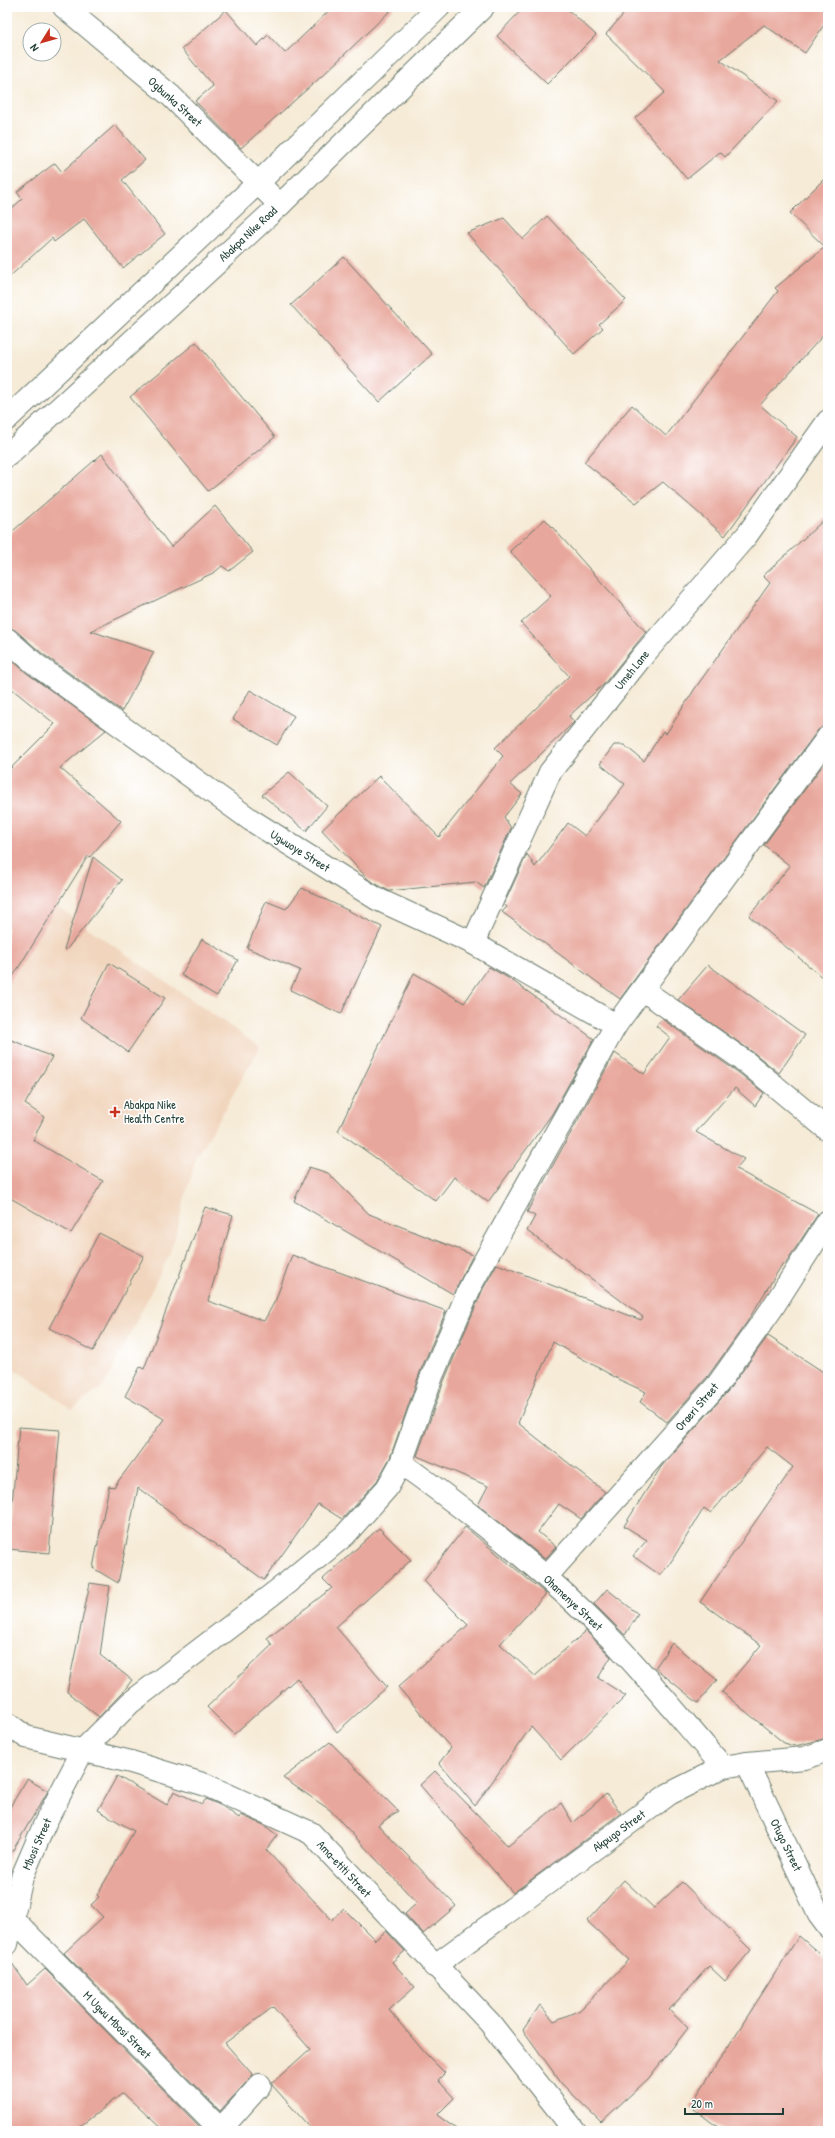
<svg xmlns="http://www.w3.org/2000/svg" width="835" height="2138" font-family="'Patrick Hand',sans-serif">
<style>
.built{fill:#f1d5bd}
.building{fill:#e8a79c}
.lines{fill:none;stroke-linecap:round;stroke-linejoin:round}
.minor-casing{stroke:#6a7a6d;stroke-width:24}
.tertiary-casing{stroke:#6a7a6d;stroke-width:24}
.primary-casing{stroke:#6a7a6d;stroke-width:24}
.minor{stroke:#fff;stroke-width:22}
.tertiary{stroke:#fff;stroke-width:22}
.primary{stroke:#fff;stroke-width:22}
.poi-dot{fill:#c8321e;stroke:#fff;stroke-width:1.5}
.labels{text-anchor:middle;stroke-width:3;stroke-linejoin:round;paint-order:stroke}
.street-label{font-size:12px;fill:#1f3d34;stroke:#fff}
.poi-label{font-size:12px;fill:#1f3d34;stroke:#fff;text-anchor:start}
</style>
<rect width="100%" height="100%" fill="#fff"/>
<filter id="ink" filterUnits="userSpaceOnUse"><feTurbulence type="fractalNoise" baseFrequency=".025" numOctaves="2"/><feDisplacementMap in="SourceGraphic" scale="8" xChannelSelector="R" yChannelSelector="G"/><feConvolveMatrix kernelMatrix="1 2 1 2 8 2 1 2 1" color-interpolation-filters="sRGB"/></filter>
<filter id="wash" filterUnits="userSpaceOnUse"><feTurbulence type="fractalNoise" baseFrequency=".012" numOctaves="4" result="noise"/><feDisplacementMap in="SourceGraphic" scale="16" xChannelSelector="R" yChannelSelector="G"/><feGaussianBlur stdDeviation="0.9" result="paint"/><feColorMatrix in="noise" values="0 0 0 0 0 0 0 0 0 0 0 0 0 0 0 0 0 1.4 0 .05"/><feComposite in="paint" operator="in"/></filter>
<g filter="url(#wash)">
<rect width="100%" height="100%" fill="#f6ebd7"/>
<path class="built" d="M7 872 260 1047 195 1161 170 1253 105 1385 72 1409 7 1364Z"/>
<g id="blocks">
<g class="building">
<path d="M333 7H394L322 76 241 148 195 101 213 86 182 49 226 10 257 46 268 35 285 53Z"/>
<path d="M524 7H565L596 35 547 84 497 36Z"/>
<path d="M630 7H828V19L805 53 764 25 720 60 778 101 725 157 720 152 687 179 635 118 665 92 606 34Z"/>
<path d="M115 125 145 160 122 180 165 234 123 268 84 219 54 242 52 238 7 279V213L22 199 17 192 55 163 62 172Z"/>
<path d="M828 175V330L760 405 797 437 725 536 663 482 636 503 584 462 632 405 666 436 778 291 775 288 825 247 790 213Z"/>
<path d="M547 216 626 300 599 324 603 328 574 354 467 233 504 218 523 239Z"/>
<path d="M344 257 432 354 379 402 291 305Z"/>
<path d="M196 342 275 437 208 491 130 397Z"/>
<path d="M102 454 171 547 215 506 253 552 229 571 222 566 215 572 91 631 154 652 122 711 43 654 15 630 7 627V536Z"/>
<path d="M828 516V725L818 730 620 999 502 912 507 907 504 904 527 854 535 867 568 823 585 836 625 784 600 764 614 745H624L644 761 663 731 666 734 696 687 770 583 763 576Z"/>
<path d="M545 519 646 632 603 685 569 716 574 722 572 724 510 784 522 794 504 817 511 828 484 888 476 882 389 891 369 880 322 830 379 776 439 837 503 756 495 748 569 676 521 623 551 596 510 551Z"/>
<path d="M7 656 28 674 106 730 60 768 121 821 90 857 88 856 7 986V772L55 724 7 685Z"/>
<path d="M250 690 294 716 277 745 233 719Z"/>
<path d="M828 758V982L749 916 790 866 764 845Z"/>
<path d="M289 772 327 806 306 831 262 795Z"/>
<path d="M93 857 122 880 66 950 64 949Z"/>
<path d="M302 888 382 927 341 1014 290 990 300 970 247 948 266 901 286 909Z"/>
<path d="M202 939 238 960 217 996 181 975Z"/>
<path d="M109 963 165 998 128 1052 81 1018Z"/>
<path d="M708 965 805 1035 779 1073 754 1053 678 1000Z"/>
<path d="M489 967 510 979 594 1039 552 1114 488 1202 454 1177 436 1201 338 1131 414 973 464 1003Z"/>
<path d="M662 1019 739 1073 764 1093 755 1106 735 1088 696 1132 744 1159 736 1169 818 1214 785 1264 783 1263 747 1322 708 1376 667 1422 640 1402 646 1392 620 1380 553 1342 518 1423 605 1492 581 1519 559 1504 538 1532 556 1547 545 1559 478 1505 488 1486 417 1456 444 1381 483 1289 497 1264 641 1320 643 1317 527 1231 535 1216 527 1212 615 1053 644 1074 670 1037 656 1026Z"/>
<path d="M7 1038 52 1057 25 1104 44 1117 33 1140 103 1181 71 1233 7 1196Z"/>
<path d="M309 1167 328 1173 369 1214 473 1255 453 1294 294 1201Z"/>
<path d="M205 1207 233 1215 208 1301 264 1321 276 1299 292 1255 446 1311 420 1372 390 1458 377 1481 342 1519 318 1504 264 1580 138 1488 118 1583 93 1568 109 1486 114 1487 164 1419 125 1396 140 1367 144 1369Z"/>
<path d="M99 1233 144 1256 93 1351 49 1328Z"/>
<path d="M768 1336 828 1375V1738L795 1746 784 1743 722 1692 761 1645 700 1602 793 1467 767 1447 711 1513 704 1508 669 1565 660 1575 633 1556 647 1540 624 1526 661 1467 727 1392Z"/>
<path d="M19 1427 60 1430 49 1553 8 1549Z"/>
<path d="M465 1527 546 1594 500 1644 535 1676 586 1631 611 1657 598 1678 626 1696 561 1760 531 1727 475 1806 439 1763 451 1748 398 1687 468 1625 424 1581Z"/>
<path d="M379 1528 411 1560 336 1627 387 1687 337 1732 297 1678 234 1734 207 1707 272 1645 267 1638 332 1588 323 1579Z"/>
<path d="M90 1583 110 1586 100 1655 132 1680 123 1692 99 1717 67 1692Z"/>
<path d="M607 1589 638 1614 625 1635 594 1604Z"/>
<path d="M672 1643 717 1680 698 1703 655 1668Z"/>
<path d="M330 1742 398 1811 378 1825 456 1906 423 1934 405 1914 417 1903 330 1810 283 1778Z"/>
<path d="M435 1771 508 1846 561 1803 573 1823 606 1794 621 1813 513 1893 420 1785Z"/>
<path d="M117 1776 167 1805 174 1791 202 1804 206 1799 222 1806 239 1818 241 1815 264 1825 277 1835 266 1850 332 1920 344 1909 375 1940 386 1931 405 1951 392 1962 415 1987 389 2010 425 2053 445 2073 438 2080 454 2098 437 2115 459 2131H313L272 2085V2083L310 2049 273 2007 225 2043 253 2075 220 2111 64 1953 103 1917 91 1905 99 1897 97 1895 134 1831 98 1810Z"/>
<path d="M27 1779 48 1791 7 1860V1812Z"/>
<path d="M624 1880 654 1908 682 1882 751 1950 725 1981 709 1966 669 2010 688 2028 648 2079 601 2122 562 2084 523 2030 540 2005 554 2021 580 2010 629 1960 587 1921Z"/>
<path d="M799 1936 828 1961V2131H723L690 2106Z"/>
<path d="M7 1956 27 1985 45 1969 202 2129 199 2131H164L123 2093 74 2131H7Z"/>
</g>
</g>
</g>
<g filter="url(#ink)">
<use href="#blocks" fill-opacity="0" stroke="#6a7a6d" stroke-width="1"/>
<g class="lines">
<g class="minor-casing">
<g id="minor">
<path d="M64 7 171 96 280 205"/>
<path d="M7 639 35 664 251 820 377 899 473 943 616 1025"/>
<path d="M473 943 550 772 640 659 747 535 828 421"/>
<path d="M643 990 747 1063 828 1130"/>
<path d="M401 1463C476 1517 550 1575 614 1642 652 1682 687 1726 723 1767"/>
<path d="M546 1577 718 1384 771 1310 828 1221"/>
<path d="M83 1750 130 1703 287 1583 345 1535 387 1488 401 1463 432 1376 472 1283 616 1025 828 737"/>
<path d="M747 1763 819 1915 828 1927"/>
<path d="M13 1919 222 2131"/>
<path d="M434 1966 669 1794 723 1767 747 1763 805 1758 828 1750"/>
<path d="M220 2130 260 2085"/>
</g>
</g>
<g class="tertiary-casing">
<g id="tertiary">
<path d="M7 1723 26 1737 131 1762 206 1785 311 1833 490 2023 575 2131"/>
<path d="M7 1944 22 1877 45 1823 83 1750"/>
</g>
</g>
<g class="primary-casing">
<g id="primary">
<path d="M7 419 259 182 439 7"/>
<path d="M7 456 280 205 483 7"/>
</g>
</g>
<use href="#minor" class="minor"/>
<use href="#tertiary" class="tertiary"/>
<use href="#primary" class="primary"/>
</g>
</g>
<path class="poi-dot" d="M113 1106h4v4h4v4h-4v4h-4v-4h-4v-4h4z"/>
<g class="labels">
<g class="street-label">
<text transform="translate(175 102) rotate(42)" y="4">Ogbunka Street</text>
<text transform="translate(248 234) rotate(-43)" y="4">Abakpa Nike Road</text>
<text transform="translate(632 670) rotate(-51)" y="4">Umeh Lane</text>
<text transform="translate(300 851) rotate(32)" y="4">Ugwuoye Street</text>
<text transform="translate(697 1407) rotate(-49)" y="4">Oraeri Street</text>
<text transform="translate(573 1603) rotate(43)" y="4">Ohamenye Street</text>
<text transform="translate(619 1831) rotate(-36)" y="4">Akpugo Street</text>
<text transform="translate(37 1844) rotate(-66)" y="4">Mbosi Street</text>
<text transform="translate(786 1845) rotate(64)" y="4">Otugo Street</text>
<text transform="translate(344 1869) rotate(47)" y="4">Ama-etiti Street</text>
<text transform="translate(117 2025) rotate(45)" y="4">M Ugwu Mbosi Street</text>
</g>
<g class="poi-label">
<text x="124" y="1109">Abakpa Nike<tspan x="124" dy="14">Health Centre</tspan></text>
</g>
</g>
<rect width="835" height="2138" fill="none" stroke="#fff" stroke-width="24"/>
<g transform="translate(42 42) rotate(233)"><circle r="19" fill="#ffffff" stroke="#a5b1ae"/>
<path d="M0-3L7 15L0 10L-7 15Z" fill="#c8321e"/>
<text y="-6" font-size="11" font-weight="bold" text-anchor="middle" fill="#1f3d34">N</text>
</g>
<path d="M685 2108v6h98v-6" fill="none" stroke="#1f3d34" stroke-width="2"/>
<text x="691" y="2108" font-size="12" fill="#1f3d34" stroke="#ffffff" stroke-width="3" paint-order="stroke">20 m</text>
</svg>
